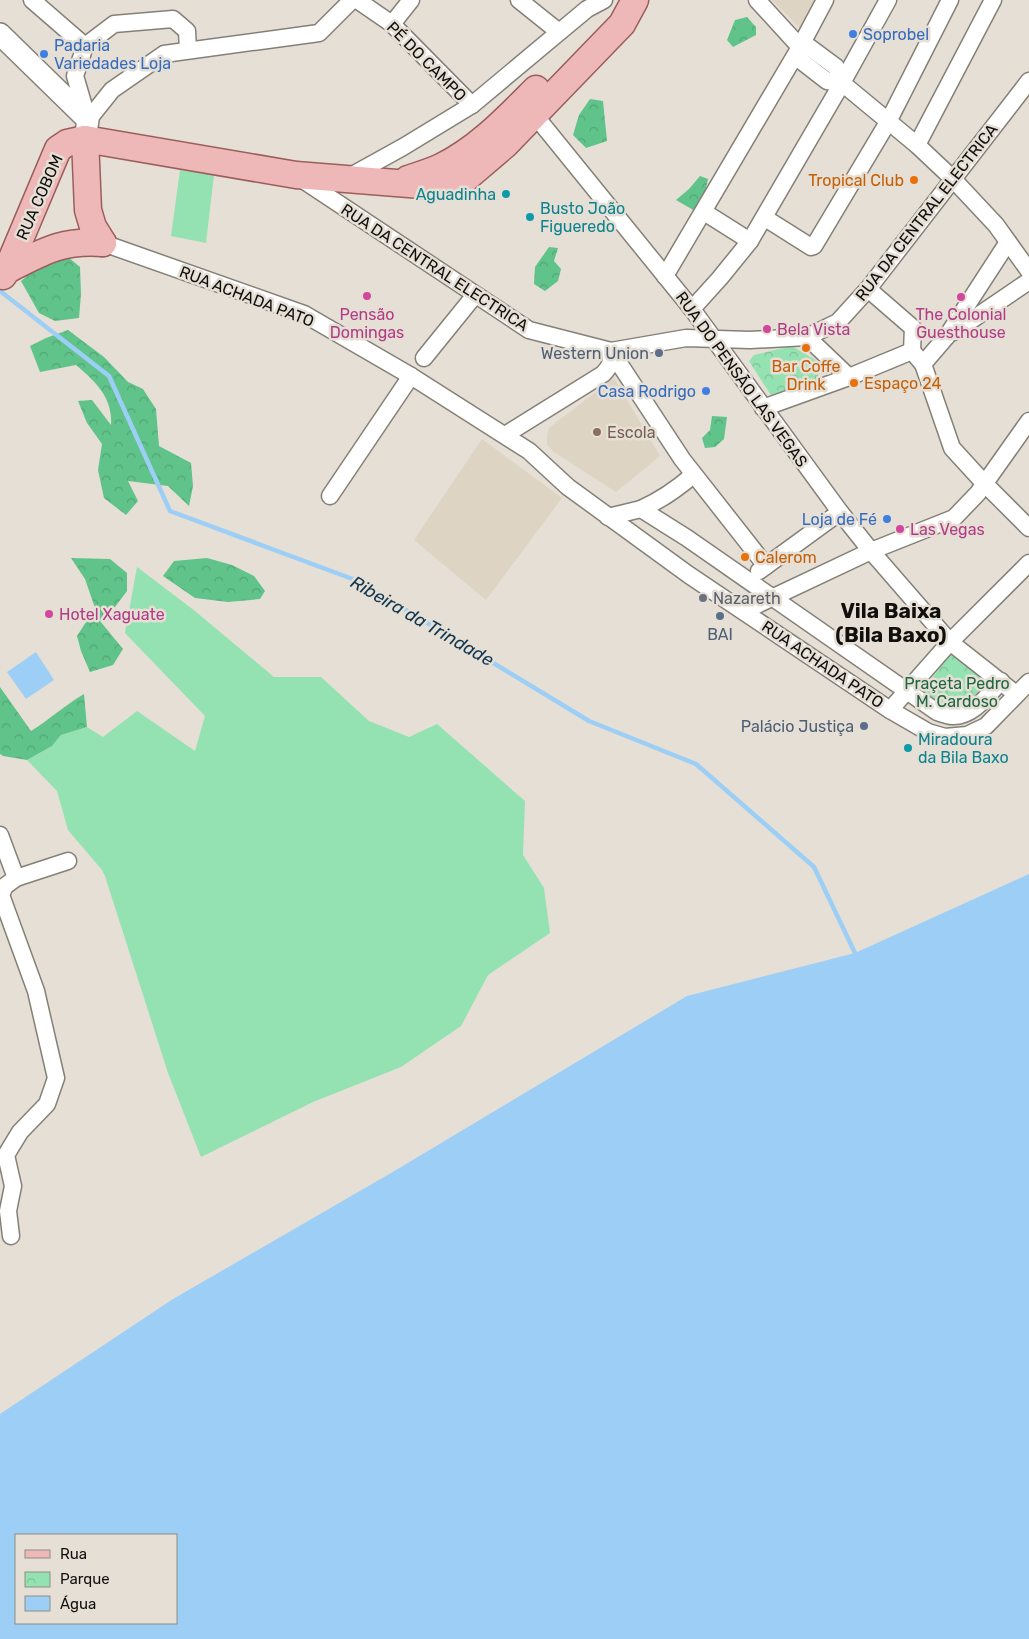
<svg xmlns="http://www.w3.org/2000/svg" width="1029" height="1639" font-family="Rubik,sans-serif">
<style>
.built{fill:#ded4c4}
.green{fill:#94e2b1}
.forest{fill:url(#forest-crowns)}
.park{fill:url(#park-crowns)}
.water{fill:#9dcff6;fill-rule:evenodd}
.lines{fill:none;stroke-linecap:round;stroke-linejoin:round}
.stream{stroke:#9dcff6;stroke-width:4.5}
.minor-casing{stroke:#858077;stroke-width:19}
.tertiary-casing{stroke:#858077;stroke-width:24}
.primary-casing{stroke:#9b5e5d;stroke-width:29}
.minor{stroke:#fff;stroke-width:16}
.tertiary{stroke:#fff;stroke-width:21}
.primary{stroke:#efb8b8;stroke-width:26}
.shop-dot{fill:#3f7fe0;stroke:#e5dfd5;stroke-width:2}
.food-dot{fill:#e8710a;stroke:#e5dfd5;stroke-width:2}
.culture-dot{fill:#0f9aa8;stroke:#e5dfd5;stroke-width:2}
.hotel-dot{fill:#d1479c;stroke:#e5dfd5;stroke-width:2}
.service-dot{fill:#5c6f8a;stroke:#e5dfd5;stroke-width:2}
.education-dot{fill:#8d6e63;stroke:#e5dfd5;stroke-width:2}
.worship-dot{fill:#6b7280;stroke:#e5dfd5;stroke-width:2}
.labels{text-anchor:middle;stroke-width:5;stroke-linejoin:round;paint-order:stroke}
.shop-label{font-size:16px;fill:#366cbe;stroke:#e5dfd5;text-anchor:start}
.street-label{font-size:16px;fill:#110f0c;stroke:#e5dfd5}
.food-label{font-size:16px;fill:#c56008;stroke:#e5dfd5;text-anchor:start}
.culture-label{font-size:16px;fill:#0d838f;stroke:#e5dfd5;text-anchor:start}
.hotel-label{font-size:16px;fill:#b23c85;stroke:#e5dfd5;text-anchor:start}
.service-label{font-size:16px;fill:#4e5e75;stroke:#e5dfd5;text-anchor:end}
.education-label{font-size:16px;fill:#785e54;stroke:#e5dfd5;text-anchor:start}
.worship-label{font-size:16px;fill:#5b616d;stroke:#e5dfd5;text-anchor:start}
.park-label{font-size:16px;fill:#1f6640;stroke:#e5dfd5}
.water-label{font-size:18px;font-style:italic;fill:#123751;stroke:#e5dfd5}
.district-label{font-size:21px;font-weight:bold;fill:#110f0c;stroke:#e5dfd5}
</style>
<defs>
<pattern id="forest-crowns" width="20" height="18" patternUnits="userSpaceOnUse" patternTransform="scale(1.25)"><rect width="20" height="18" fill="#60c389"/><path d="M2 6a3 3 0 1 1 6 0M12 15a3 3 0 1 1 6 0" fill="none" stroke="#52a675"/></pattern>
<pattern id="park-crowns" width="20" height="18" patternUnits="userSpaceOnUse" patternTransform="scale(1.25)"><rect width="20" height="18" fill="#94e2b1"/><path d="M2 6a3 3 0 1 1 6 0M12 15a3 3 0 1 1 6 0" fill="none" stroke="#7fc197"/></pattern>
</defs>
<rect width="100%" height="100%" fill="#e5dfd5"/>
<g class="built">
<path d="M772 0H816L802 30Z"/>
<path d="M614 378 660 456 616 492 554 452 547 445V436L549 428Z"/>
<path d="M482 439 562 498 486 600 414 540Z"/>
</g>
<g class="green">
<path d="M180 170 214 175 206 243 171 236Z"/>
<path d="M137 567 195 611 274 677H321L369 721 409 737 437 724 525 801 523 855 544 888 550 933 488 975 461 1026 401 1067 313 1102 201 1157 168 1073 105 876 102 870 68 830 57 791 27 760 52 746 61 735 87 727 103 737 137 711 195 751 205 716 125 633Z"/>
</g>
<g class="forest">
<path d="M747 17 756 27V35L733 47 727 40 735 20Z"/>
<path d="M590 99 603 101 607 141 586 148 573 135 579 115Z"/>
<path d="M700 176 708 179 704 197 695 211 676 200 689 189Z"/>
<path d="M549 247 558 248 554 261 561 269 558 281 545 291 534 284 535 267Z"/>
<path d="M68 257 80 267 81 294 79 318 55 321 39 313 21 281 38 267Z"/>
<path d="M68 330 104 357 128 382 143 389 156 409 159 446 191 463 193 486 189 506 168 486 128 481 138 501 126 515 104 498 98 470 102 444 87 423 78 401 92 400 111 425C113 398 96 382 76 365L40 372 30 346 46 338Z"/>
<path d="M712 416 727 417 724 439 715 447 705 448 702 438 710 430Z"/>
<path d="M71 558 110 559 127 573V591L115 607 100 621 123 649 113 665 90 672 81 651 77 636 95 608 85 579Z"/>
<path d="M207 558 232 565 254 576 265 591 260 599 228 602 195 598 163 576 174 561Z"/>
<path d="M0 687 31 731C49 720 65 705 84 694L87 727 61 735 52 746 27 760 3 756 0 754Z"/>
</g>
<g class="park">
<path d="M792 346 819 362 818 379 772 397 749 361 754 355Z"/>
<path d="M953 651 1000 689 977 715 915 700Z"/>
</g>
<g class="water">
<path d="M36 652 54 680 26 699 7 672Z"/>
<path d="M1029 874V1639H0V1414L173 1299 391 1173 687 996 855 953ZM16 1535H176V1623H16Z"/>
</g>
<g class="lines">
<path class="stream" d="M0 291 109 376 170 511 358 581 589 721 696 764 814 867 855 953"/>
<g class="minor-casing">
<g id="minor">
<path d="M32 0 85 46"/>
<path d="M357 0 392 24 472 105"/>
<path d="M519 0 559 32"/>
<path d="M757 0 800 47V60L827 81 842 83 917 145 952 178 996 225 1029 271"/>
<path d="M392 24 411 0"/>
<path d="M800 47H809L836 67 842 83"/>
<path d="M529 108 692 309 840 512 871 551 950 642 1016 694"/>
<path d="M88 120 112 90 164 54 319 33 352 0"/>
<path d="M88 120 75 76 85 46 114 24 173 19 187 31 188 50"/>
<path d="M917 145 993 0"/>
<path d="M300 178 529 330 611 351 686 338 750 340 807 337 838 322 868 289 1029 81"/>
<path d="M347 178 403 147 472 105 587 9 604 0"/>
<path d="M704 212 750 241"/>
<path d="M765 218 811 247 814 246 888 122 950 0"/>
<path d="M1008 242 947 336 923 364 952 448 984 483 1029 528"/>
<path d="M103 243 304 314 411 376 529 451 568 487 689 575 890 710 928 732 945 737 967 735 986 726 1029 682"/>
<path d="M665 276 800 47 825 0"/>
<path d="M868 289 913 328 912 351"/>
<path d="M692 309 720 278 750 241 842 83 888 0"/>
<path d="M954 332 1029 281"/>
<path d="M807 337 849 377 912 351 923 364"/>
<path d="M611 351 682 459 766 566"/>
<path d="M424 358 475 295"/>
<path d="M763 408 849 377"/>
<path d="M505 435 603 374C610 367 612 362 611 351"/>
<path d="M330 496 411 376"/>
<path d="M641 509C661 500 677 489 693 475"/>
<path d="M608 517 641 509 687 538 937 712C941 713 947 716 952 716 973 717 988 695 1001 681"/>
<path d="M759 571 840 512"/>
<path d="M744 611 871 551 954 518 978 493 1029 421"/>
<path d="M890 710 950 642 1029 563"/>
<path d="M0 835 16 878 5 886 1 895 36 991 56 1078 47 1104 20 1132 6 1155 13 1186 8 1211 11 1236"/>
<path d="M16 878 68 861"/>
</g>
</g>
<g class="tertiary-casing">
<path id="tertiary" d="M0 34 88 120 85 139"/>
</g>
<g class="primary-casing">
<g id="primary">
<path d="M85 139 88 210 93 227 103 243"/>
<path d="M408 179C419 175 431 172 441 167 478 149 507 118 536 89"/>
<path d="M7 270 58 149 67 143 85 139 296 175 434 186 450 185 465 179 506 144 622 24 635 0"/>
<path d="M3 276 7 270C43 252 60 240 103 243"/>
</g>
</g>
<use href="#minor" class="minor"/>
<use href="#tertiary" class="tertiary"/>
<use href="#primary" class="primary"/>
</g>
<g class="shop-dot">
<circle cx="853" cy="34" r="5"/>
<circle cx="44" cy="54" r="5"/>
<circle cx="706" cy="391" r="5"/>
<circle cx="887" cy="519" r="5"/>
</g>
<g class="food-dot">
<circle cx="914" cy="180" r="5"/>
<circle cx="806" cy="348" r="5"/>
<circle cx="854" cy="383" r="5"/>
<circle cx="745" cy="557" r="5"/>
</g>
<g class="culture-dot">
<circle cx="506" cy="194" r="5"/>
<circle cx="530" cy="217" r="5"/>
<circle cx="908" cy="748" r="5"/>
</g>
<g class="hotel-dot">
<circle cx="367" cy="296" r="5"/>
<circle cx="961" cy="297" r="5"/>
<circle cx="767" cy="329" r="5"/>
<circle cx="900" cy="529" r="5"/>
<circle cx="49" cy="614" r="5"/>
</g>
<g class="service-dot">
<circle cx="659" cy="353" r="5"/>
<circle cx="720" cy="616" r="5"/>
<circle cx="864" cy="726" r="5"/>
</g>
<circle class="education-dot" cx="597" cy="432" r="5"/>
<circle class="worship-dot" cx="703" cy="598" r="5"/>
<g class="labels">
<g class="shop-label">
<text x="863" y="40">Soprobel</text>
<text x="54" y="51">Padaria<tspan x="54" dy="18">Variedades Loja</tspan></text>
<text x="696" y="397" text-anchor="end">Casa Rodrigo</text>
<text x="877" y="525" text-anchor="end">Loja de Fé</text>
</g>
<g class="street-label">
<text transform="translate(427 61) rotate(45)" y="6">PÉ DO CAMPO</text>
<text transform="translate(39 197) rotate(-66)" y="6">RUA COBOM</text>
<text transform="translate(926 212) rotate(-52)" y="6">RUA DA CENTRAL ELECTRICA</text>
<text transform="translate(435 267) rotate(33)" y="6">RUA DA CENTRAL ELECTRICA</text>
<text transform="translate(247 296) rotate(21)" y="6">RUA ACHADA PATO</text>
<text transform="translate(742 379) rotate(54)" y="6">RUA DO PENSÃO LAS VEGAS</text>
<text transform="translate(823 664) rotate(34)" y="6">RUA ACHADA PATO</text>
</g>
<g class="food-label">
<text x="904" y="186" text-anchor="end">Tropical Club</text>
<text x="806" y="372" text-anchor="middle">Bar Coffe<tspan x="806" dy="18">Drink</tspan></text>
<text x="864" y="389">Espaço 24</text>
<text x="755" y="563">Calerom</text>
</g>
<g class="culture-label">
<text x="496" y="200" text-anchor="end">Aguadinha</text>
<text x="540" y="214">Busto João<tspan x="540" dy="18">Figueredo</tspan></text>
<text x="918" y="745">Miradoura<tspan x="918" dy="18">da Bila Baxo</tspan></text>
</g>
<g class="hotel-label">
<text x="367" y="320" text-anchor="middle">Pensão<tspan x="367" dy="18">Domingas</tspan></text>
<text x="961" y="320" text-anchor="middle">The Colonial<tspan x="961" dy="18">Guesthouse</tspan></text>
<text x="777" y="335">Bela Vista</text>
<text x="910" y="535">Las Vegas</text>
<text x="59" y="620">Hotel Xaguate</text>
</g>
<g class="service-label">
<text x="649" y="359">Western Union</text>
<text x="720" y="640" text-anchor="middle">BAI</text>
<text x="854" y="732">Palácio Justiça</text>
</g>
<g class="education-label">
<text x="607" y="438">Escola</text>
</g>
<g class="worship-label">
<text x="713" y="604">Nazareth</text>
</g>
<g class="park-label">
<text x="957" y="689">Praçeta Pedro<tspan x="957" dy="18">M. Cardoso</tspan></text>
</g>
<g class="water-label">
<text transform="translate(422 621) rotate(30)" y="6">Ribeira da Trindade</text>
</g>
<g class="district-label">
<text x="891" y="618">Vila Baixa<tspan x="891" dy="24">(Bila Baxo)</tspan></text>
</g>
</g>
<rect x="15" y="1534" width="162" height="90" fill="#e5dfd5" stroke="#908c85"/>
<rect x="25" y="1550" width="25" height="8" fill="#efb8b8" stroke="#908c85"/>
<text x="60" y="1559" font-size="15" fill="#110f0c">Rua</text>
<rect x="25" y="1572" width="25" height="15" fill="url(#park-crowns)" stroke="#908c85"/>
<text x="60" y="1584" font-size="15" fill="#110f0c">Parque</text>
<rect x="25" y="1596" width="25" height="15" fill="#9dcff6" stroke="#908c85"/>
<text x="60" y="1609" font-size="15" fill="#110f0c">Água</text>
</svg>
